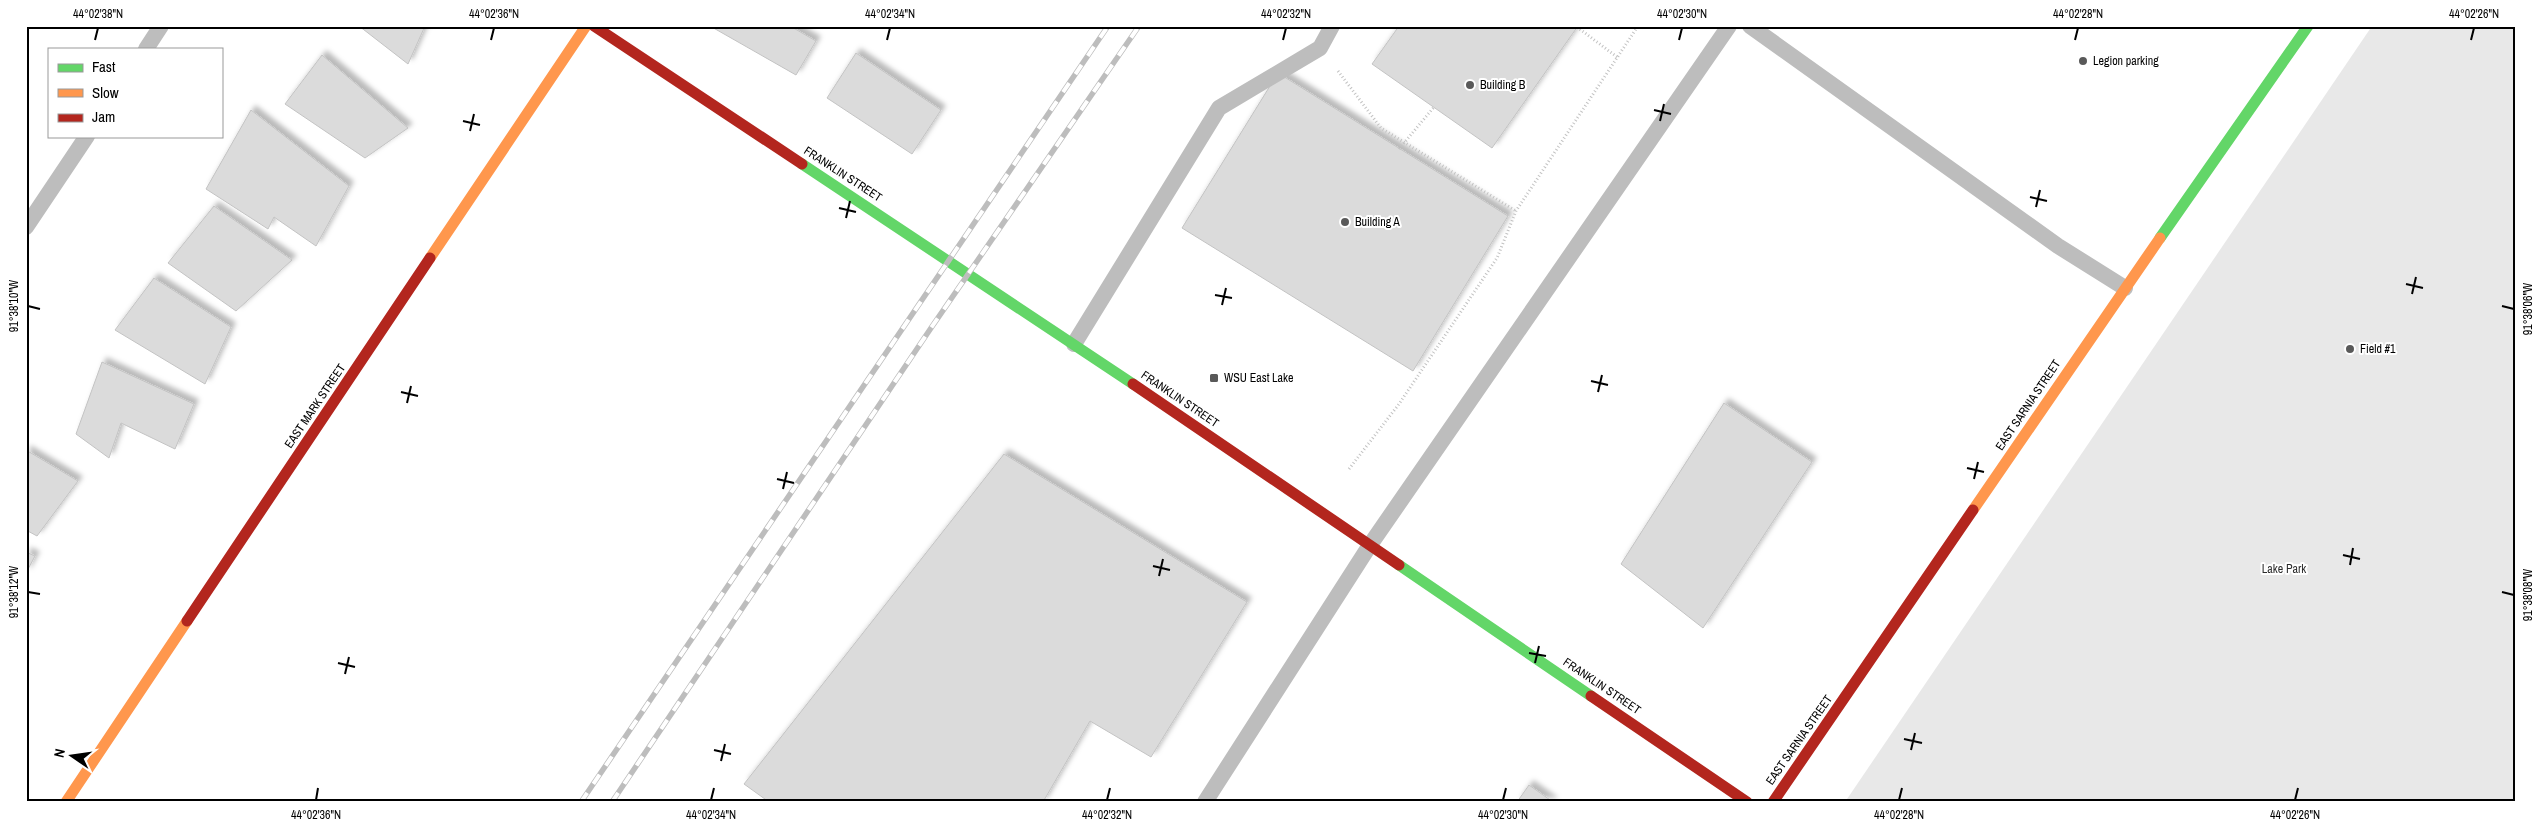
<svg xmlns="http://www.w3.org/2000/svg" width="2542" height="828" font-family="'Archivo Narrow',sans-serif">
<style>
.green{fill:#e8e8e8}
.building{fill:#dbdbdb;stroke:#c3c3c3;filter:url(#shadow)}
.lines{fill:none;stroke-linecap:round;stroke-linejoin:round}
.path{stroke:#c2c2c2;stroke-width:3;stroke-dasharray:1 2.5;stroke-linecap:butt}
.lane{stroke:#bdbdbd;stroke-width:16}
.fast{stroke:#63d668;stroke-width:11}
.slow{stroke:#ff974d;stroke-width:11}
.jam{stroke:#b3261e;stroke-width:11}
.rail-casing{stroke:#bdbdbd;stroke-width:5.5}
.rail{stroke:#fff;stroke-width:4;stroke-dasharray:11;stroke-linecap:butt}
.ticks{fill:none;stroke:#000;stroke-width:2}
.poi-dot{fill:#595959;stroke:#fff;stroke-width:2}
.labels{text-anchor:middle;stroke-width:4;stroke-linejoin:round;paint-order:stroke}
.poi-label{font-size:12px;fill:#000;stroke:#fff;text-anchor:start}
.street-label{font-size:12px;fill:#000;stroke:#fff}
.park-label{font-size:12px;fill:#2c2c2c;stroke:#fff}
.neatline{fill:none;stroke:#000;stroke-width:2}
.ticks-label{font-size:12px;text-anchor:middle;fill:#000}
</style>
<defs>
<filter id="shadow"><feDropShadow dx="4.5" dy="-4.5" stdDeviation="2.5" flood-color="#0004"/></filter>
</defs>
<rect width="100%" height="100%" fill="#fff"/>
<path class="green" d="M2372 26H2516V802H1845Z"/>
<g class="building">
<path d="M359 26H425L408 64Z"/>
<path d="M710 26H790L816 41 796 75Z"/>
<path d="M1399 26H1578L1492 148 1372 64Z"/>
<path d="M856 53 941 110 912 154 827 98Z"/>
<path d="M322 55 408 128 365 158 285 104Z"/>
<path d="M1278 73 1508 216 1413 371 1182 228Z"/>
<path d="M251 110 349 186 316 246 274 217 268 229 206 189Z"/>
<path d="M214 206 292 260 236 311 168 263Z"/>
<path d="M154 278 231 327 205 384 115 330Z"/>
<path d="M102 362 194 404 175 449 121 423 109 458 76 434Z"/>
<path d="M1724 403 1812 462 1703 628 1621 564Z"/>
<path d="M26 450 78 481 37 536 26 530Z"/>
<path d="M1004 454 1247 602 1151 757 1090 721 1043 802H769L744 784Z"/>
<path d="M26 552 35 556 26 573Z"/>
<path d="M1529 785 1553 802H1517Z"/>
</g>
<g class="lines">
<g class="path">
<path d="M1577 27 1617 57"/>
<path d="M1338 71 1381 128 1516 211"/>
<path d="M1399 149 1434 107"/>
<path d="M1349 469 1399 404 1497 258 1516 211 1638 26"/>
</g>
<g class="lane">
<path d="M1750 26 2058 246 2125 288"/>
<path d="M146 49 161 26"/>
<path d="M26 227 87 136"/>
<path d="M1074 344 1219 108 1320 48 1332 26"/>
<path d="M1205 802 1370 545 1729 26"/>
</g>
<g class="fast">
<path d="M802 164 1133 384"/>
<path d="M2160 238 2308 26"/>
<path d="M1399 565 1591 696"/>
</g>
<g class="slow">
<path d="M430 258 586 26"/>
<path d="M1973 510 2160 238"/>
<path d="M66 802 187 621"/>
</g>
<g class="jam">
<path d="M594 26 802 164"/>
<path d="M1133 384 1399 565"/>
<path d="M187 621 430 258"/>
<path d="M1591 696 1747 802"/>
<path d="M1773 802 1973 510"/>
</g>
<g class="rail-casing">
<g id="rail">
<path d="M581 802 1108 26"/>
<path d="M612 802 931 328 1139 26"/>
</g>
</g>
<use href="#rail" class="rail"/>
</g>
<path class="ticks" d="M95 40 98 28M491 40 494 28M887 40 890 28M1283 40 1286 28M1679 40 1682 28M2075 40 2078 28M2471 40 2474 28M1654 110 1671 114M463 121 480 125M1660 121 1664 104M470 131 474 114M2030 197 2047 201M2036 207 2040 190M839 208 856 212M846 218 850 201M2406 284 2423 288M2412 294 2416 277M1215 295 1232 298M1222 305 1226 288M28 306 40 309M2502 306 2514 309M1591 381 1608 385M401 392 418 396M1598 392 1602 375M407 403 411 386M1967 468 1984 472M777 479 794 483M1974 479 1978 462M783 489 787 472M2343 555 2360 559M2350 565 2353 548M1153 566 1170 570M1159 576 1163 559M28 592 40 594M2502 592 2514 595M1529 653 1546 656M338 663 355 667M1535 663 1539 646M345 674 349 657M1904 739 1922 743M714 750 731 754M1911 750 1915 733M721 761 725 744M316 800 318 788M711 800 714 788M1107 800 1110 788M1503 800 1506 788M1899 800 1902 788M2295 800 2298 788"/>
<g class="poi-dot">
<circle cx="2083" cy="61" r="5"/>
<circle cx="1470" cy="85" r="5"/>
<circle cx="1345" cy="222" r="5"/>
<circle cx="2350" cy="349" r="5"/>
<rect x="1209" y="373" width="10" height="10" rx="2.5"/>
</g>
<g class="labels">
<g class="poi-label">
<text x="2093" y="65">Legion parking</text>
<text x="1480" y="89">Building B</text>
<text x="1355" y="226">Building A</text>
<text x="2360" y="353">Field #1</text>
<text x="1224" y="382">WSU East Lake</text>
</g>
<g class="street-label">
<text transform="translate(843 174) rotate(33)" y="4">FRANKLIN STREET</text>
<text transform="translate(1180 399) rotate(34)" y="4">FRANKLIN STREET</text>
<text transform="translate(2028 405) rotate(-56)" y="4">EAST SARNIA STREET</text>
<text transform="translate(315 406) rotate(-56)" y="4">EAST MARK STREET</text>
<text transform="translate(1602 686) rotate(34)" y="4">FRANKLIN STREET</text>
<text transform="translate(1799 740) rotate(-55)" y="4">EAST SARNIA STREET</text>
</g>
<g class="park-label">
<text x="2284" y="573">Lake Park</text>
</g>
</g>
<rect width="2542" height="828" fill="none" stroke="#ffffff" stroke-width="55"/>
<rect x="48" y="48" width="175" height="90" fill="#ffffff" stroke="#999999"/>
<rect x="58" y="64" width="25" height="8" fill="#63d668" stroke="#999999"/>
<text x="92" y="72" font-size="15" fill="#000000">Fast</text>
<rect x="58" y="89" width="25" height="8" fill="#ff974d" stroke="#999999"/>
<text x="92" y="98" font-size="15" fill="#000000">Slow</text>
<rect x="58" y="114" width="25" height="8" fill="#b3261e" stroke="#999999"/>
<text x="92" y="122" font-size="15" fill="#000000">Jam</text>
<g transform="translate(72 756) rotate(283)" stroke="#ffffff" stroke-width="4" paint-order="stroke">
<path d="M0-4L9 19L0 12L-9 19Z" fill="#000000"/>
<text y="-8" font-size="14" font-weight="bold" text-anchor="middle" fill="#000000">N</text>
</g>
<rect x="28" y="28" width="2486" height="772" class="neatline"/>
<g class="ticks-label">
<text x="98" y="18">44°02'38"N</text>
<text x="494" y="18">44°02'36"N</text>
<text x="890" y="18">44°02'34"N</text>
<text x="1286" y="18">44°02'32"N</text>
<text x="1682" y="18">44°02'30"N</text>
<text x="2078" y="18">44°02'28"N</text>
<text x="2474" y="18">44°02'26"N</text>
<text transform="translate(14 306) rotate(-90)" y="4">91°38'10"W</text>
<text transform="translate(2528 309) rotate(-90)" y="4">91°38'06"W</text>
<text transform="translate(14 592) rotate(-90)" y="4">91°38'12"W</text>
<text transform="translate(2528 595) rotate(-90)" y="4">91°38'08"W</text>
<text x="316" y="819">44°02'36"N</text>
<text x="711" y="819">44°02'34"N</text>
<text x="1107" y="819">44°02'32"N</text>
<text x="1503" y="819">44°02'30"N</text>
<text x="1899" y="819">44°02'28"N</text>
<text x="2295" y="819">44°02'26"N</text>
</g>
</svg>
